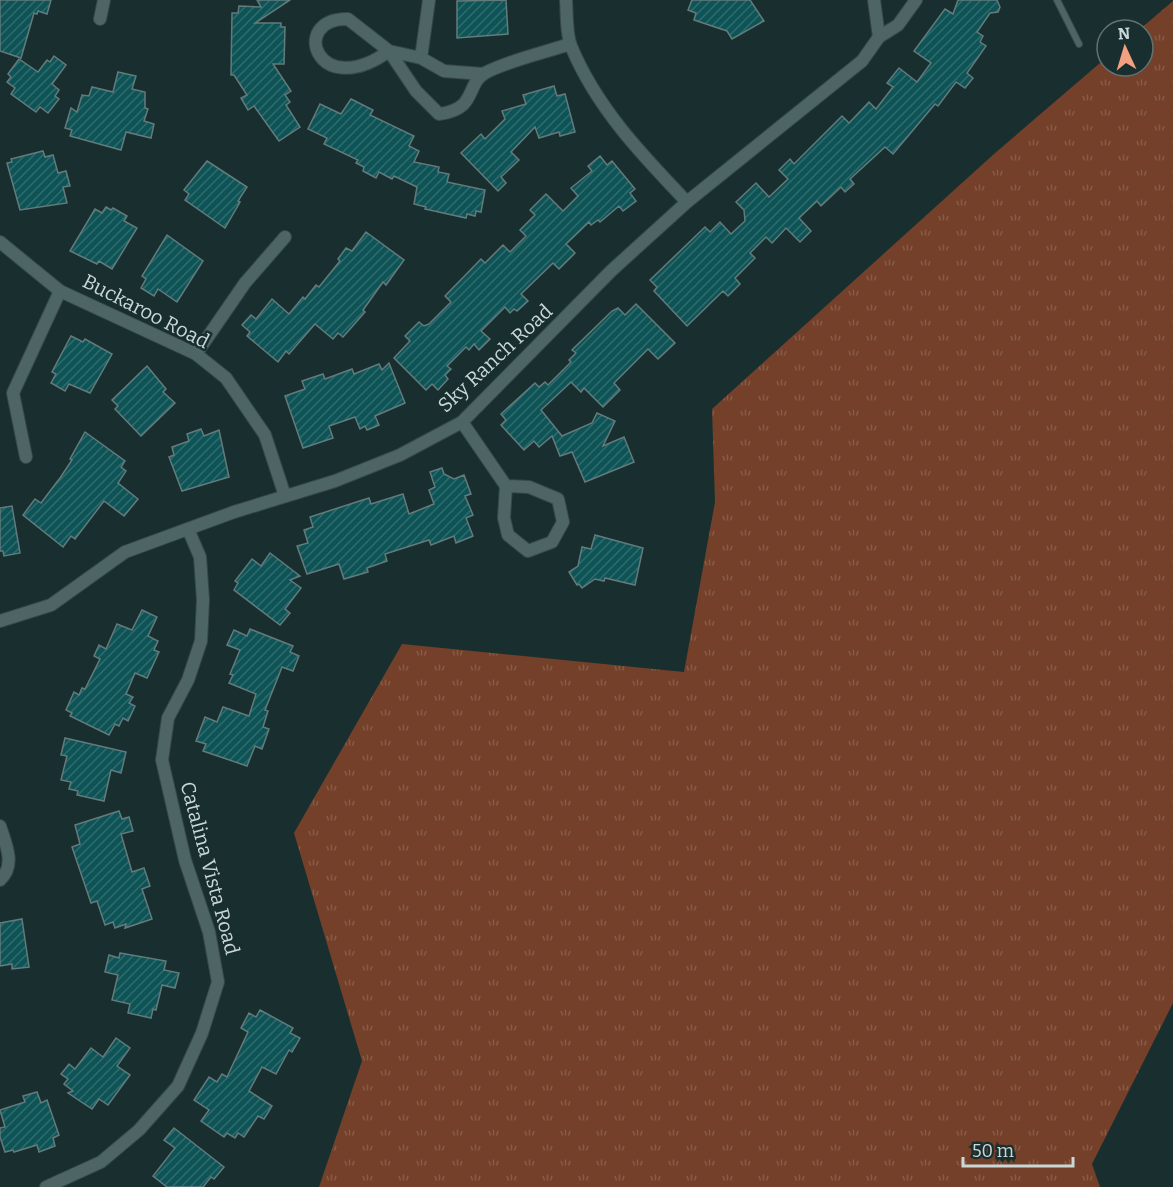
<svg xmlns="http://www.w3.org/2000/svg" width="1173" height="1187" font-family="Bitter,serif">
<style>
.grass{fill:url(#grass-tufts)}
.building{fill:url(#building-hatch);stroke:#647b7c;stroke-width:1.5}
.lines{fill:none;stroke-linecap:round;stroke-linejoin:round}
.lane-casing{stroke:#374949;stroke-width:8}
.street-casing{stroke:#374949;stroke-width:14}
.lane{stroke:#4e6566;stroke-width:6}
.street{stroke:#4e6566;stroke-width:12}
.labels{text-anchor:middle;stroke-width:5;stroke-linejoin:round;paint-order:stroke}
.street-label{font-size:20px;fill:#cad7d7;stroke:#192f2f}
</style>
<defs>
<pattern id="grass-tufts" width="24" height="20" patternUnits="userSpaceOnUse" patternTransform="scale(1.5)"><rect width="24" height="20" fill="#744029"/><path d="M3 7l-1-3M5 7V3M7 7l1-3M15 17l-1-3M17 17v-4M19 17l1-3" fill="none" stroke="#865b47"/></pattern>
<pattern id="building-hatch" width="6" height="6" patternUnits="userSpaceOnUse" patternTransform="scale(1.5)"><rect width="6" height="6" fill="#0e5356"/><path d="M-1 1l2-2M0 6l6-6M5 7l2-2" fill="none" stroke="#306b6e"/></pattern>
</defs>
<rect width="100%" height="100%" fill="#192f2f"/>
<path class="grass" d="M1173 1V1003L1092 1164 1100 1187H319L362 1061 294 833 402 644 684 672 715 502 712 409 994 154 1107 57V66H1143V30H1139Z"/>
<g class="building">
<path d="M0 0H51L47 14 38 11 37 14 34 13 21 58 0 51Z"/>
<path d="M257 0H290L255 23H281V27H285L284 64H273L291 91 285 95 290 102 286 105 300 127 279 141 254 106 248 110 241 98 247 95 234 75H231L232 13H238L239 6 261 7Z"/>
<path d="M506 0 508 34 457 38V1Z"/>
<path d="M692 0H750L764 21 732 39 727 31 694 20 696 13 688 10Z"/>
<path d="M958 0H997L1000 7 998 12 990 13 977 32 983 36 980 42 986 46 967 73 973 78 965 88 956 82 938 106 935 104 893 154 885 147 850 179 854 184 845 192 841 187 821 206 817 201 799 218 811 231 800 242 786 228 772 243 766 237 750 253 755 258 735 278 740 284 728 296 723 291 687 326 654 291 657 287 650 280 705 227 710 232 720 222 731 234 745 221 744 210 736 202 756 183 769 197 788 179 779 170 790 159 794 164 842 116 849 123 869 102 876 109 893 87 887 83 899 68 917 82 931 63 914 51 945 9 953 14Z"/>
<path d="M54 56 66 65 52 84 59 90 55 96 59 99 48 113 40 107 36 112 11 94 15 88 7 82 11 77 8 74 19 59 38 72 47 60 50 62Z"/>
<path d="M118 72 136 76 132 89 145 92V108L148 109 144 121 154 124 151 138 126 132 121 150 70 136 72 130 65 128 71 108 77 112 82 95 89 96 92 87 113 92Z"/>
<path d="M554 86 557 96 565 94 575 132 560 136 559 132 539 138 535 127 511 152 519 160 501 177 506 183 498 191 461 153 481 134 485 139 505 119 502 111 526 104 523 95Z"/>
<path d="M351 99 373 110 370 115 414 136 409 146 419 151 414 162 439 167 438 172 449 174 447 182 485 190 481 212 476 211 475 216 467 214 466 218 425 209 426 207 414 204 417 187 394 176 392 179 379 172 376 178 363 171 364 167 356 163 358 160 324 144 327 138 308 129 320 104 341 114Z"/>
<path d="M43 151 45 157 53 155 58 173 66 171 70 186 63 187 67 203 20 210 7 163 12 162 11 159Z"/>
<path d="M600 156 607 165 612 161 635 189 630 193 636 201 623 211 619 206 600 222 598 220 591 225 589 222 566 244 575 253 559 269 553 263 521 294 528 301 517 311 514 309 510 313 505 307 481 331 490 339 479 350 474 344 469 350 466 347 447 366 451 369 445 375 448 379 438 390 432 384 426 390 394 358 410 341 405 336 419 322 424 326 429 324 451 302 445 296 481 259 485 263 503 245 510 252 526 236 520 230 535 215 530 210 546 194 563 211 578 196 571 188 592 171 588 166Z"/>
<path d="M207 161 247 187 238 201 240 202 225 228 185 200 189 194 184 190Z"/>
<path d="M106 207 111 210 113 208 127 216 124 221 137 228 112 269 99 261 97 264 70 251 95 209 102 213Z"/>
<path d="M366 232 404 260 386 285 383 282 363 310 365 312 343 337 338 333 333 339 315 324 289 354 286 351 278 362 247 336 250 332 242 325 251 315 256 319 272 299 289 314 303 297 305 299 316 285 319 287 340 261 338 259 346 248 352 251Z"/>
<path d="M167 235 203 261 177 302 158 289 154 296 141 288 146 279 142 276Z"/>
<path d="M636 304 675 343 658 359 648 349 614 383 620 390 603 407 584 388 581 392 571 382 541 410 562 436 592 423 597 413 615 421 603 446 624 437 634 462 585 482 572 452 560 456 552 436 539 447 534 441 524 450 501 425 506 420 501 414 535 383 539 387 545 382 548 385 571 362 569 360 576 353 572 350 612 311 618 308 625 315Z"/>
<path d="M71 336 83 342 85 339 112 354 90 393 69 384 65 391 51 383 56 374 52 372Z"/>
<path d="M389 363 405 403 375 416 379 425 367 430 365 426 360 429 355 417 329 426 333 438 303 448 285 396 305 389 302 381 323 374 325 379 352 369 354 374 379 364 382 370Z"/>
<path d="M147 366 166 389 163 392 175 403 141 436 115 409 118 406 112 400Z"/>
<path d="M201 429 204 436 219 430 229 477 182 491 169 457 174 455 172 447 189 441 187 434Z"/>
<path d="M85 432 125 461 121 467 126 471 118 483 138 499 124 516 104 501 75 539 71 536 63 547 23 515 35 499 41 503 60 478 72 460 70 459Z"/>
<path d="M442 468 444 474 454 479 464 475 471 494 465 496 473 515 466 518 473 536 456 543 454 536 431 545 429 540 385 554 387 561 367 568 368 572 344 579 339 564 307 574 297 546 308 543 304 530 313 527 310 517 369 498 371 504 403 494 409 514 434 504 429 490 435 487 430 472Z"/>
<path d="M12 506 20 553 4 556 3 551H0V508Z"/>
<path d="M595 535 643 548 635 585 605 578 604 581 595 579 582 588 579 584 577 585 569 572 578 566 582 547 591 549Z"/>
<path d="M270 553 300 576 290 580 301 588 285 609 290 613 280 625 234 590 238 583 235 581 252 559 261 566Z"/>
<path d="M142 610 157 617 148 636 158 641 154 650 159 652 147 678 135 673 126 694 133 697 129 703 135 706 128 721 123 718 119 726 115 724 109 735 70 716 72 713 66 710 74 692 79 695 82 688 85 689 100 659 94 656 99 645 106 649 117 624 132 630Z"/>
<path d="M250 629 293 646 290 652 299 656 293 671 282 667 265 710 268 711 263 727 269 729 262 749 255 746 247 766 203 751 206 744 196 741 205 717 217 722 223 707 249 716 256 694 229 683 233 675 230 674 240 650 227 645 234 630 247 636Z"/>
<path d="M65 738 126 752 121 773 111 770 104 801 77 795 78 791 69 789 71 782 61 780 67 756 61 755Z"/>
<path d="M119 811 122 819 129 817 133 831 121 834 132 872 144 868 150 886 142 889 152 919 125 928 126 924 115 928 113 922 105 925 97 901 91 903 72 847 80 844 75 825Z"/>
<path d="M22 919 29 967 12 969V964L0 966V923Z"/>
<path d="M120 953 166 961 164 970 179 973 175 988 162 985 156 1010 153 1009 151 1018 128 1013 130 1004 112 1000 118 975 105 972 109 955 119 958Z"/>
<path d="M260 1010 293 1028 290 1033 300 1038 292 1052 289 1050 276 1074 262 1067 249 1091 272 1106 264 1119 258 1116 244 1137 238 1133 235 1138 227 1133 224 1137 201 1121 209 1110 194 1100 209 1077 217 1082 222 1074 227 1077 248 1032 241 1028 249 1013 256 1017Z"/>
<path d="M116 1038 130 1048 117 1066 130 1075 108 1105 99 1099 92 1109 68 1093 73 1091 64 1084 68 1079 61 1074 69 1064 75 1069 91 1048 103 1057Z"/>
<path d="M37 1092 41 1103 47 1100 59 1135 53 1138 55 1146 39 1152 37 1145 14 1152 13 1150 5 1152 0 1137V1128L5 1127 0 1110 25 1102 23 1096Z"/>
<path d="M174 1128 224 1167 214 1179 211 1177 203 1187H167L153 1176 175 1148 164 1140Z"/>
</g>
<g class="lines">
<g class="lane-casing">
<path id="lane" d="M1057 0 1079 44"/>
</g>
<g class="street-casing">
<g id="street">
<path d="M566 0C567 14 566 33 571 46 596 107 642 155 687 202"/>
<path d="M874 0 879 37 898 25 916 0"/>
<path d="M100 19 104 0"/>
<path d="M421 58 429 0"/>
<path d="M483 74 444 71 421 58 389 51C317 103 288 18 348 19L389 51 416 91 439 114C478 109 465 85 485 73 507 61 546 52 570 44"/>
<path d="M0 242 60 291 196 354 226 378 265 435 285 496"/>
<path d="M196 354 245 283 285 237"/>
<path d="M462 422 506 486 504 518 508 535 528 551 552 542 563 522 558 499 529 487 506 486"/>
<path d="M26 457 13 393 60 291"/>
<path d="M0 621 51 605 125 552 234 512 335 481 400 455 462 422 611 271 687 202 862 61 879 37"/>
<path d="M0 826C6 844 16 866 0 880"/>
<path d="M46 1187 101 1162 139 1130 178 1086 202 1033 218 982 209 932 185 860 162 760 168 718 188 680 201 641 203 600 200 557 188 529"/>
</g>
</g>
<use href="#lane" class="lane"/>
<use href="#street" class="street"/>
</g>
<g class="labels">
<g class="street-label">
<text transform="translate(146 311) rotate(27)" y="7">Buckaroo Road</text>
<text transform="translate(495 358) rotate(-43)" y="7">Sky Ranch Road</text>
<text transform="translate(210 868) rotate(75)" y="7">Catalina Vista Road</text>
</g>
</g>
<g transform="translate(1125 48) rotate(356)"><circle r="28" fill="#192f2f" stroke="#607272" stroke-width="1.5"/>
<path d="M0-4.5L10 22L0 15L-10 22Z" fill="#f2a07f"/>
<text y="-9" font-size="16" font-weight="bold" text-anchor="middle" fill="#cad7d7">N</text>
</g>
<path d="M963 1157v9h110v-9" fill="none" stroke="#cad7d7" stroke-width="3"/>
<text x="972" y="1157" font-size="18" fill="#cad7d7" stroke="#192f2f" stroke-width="4.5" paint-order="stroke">50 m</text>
</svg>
